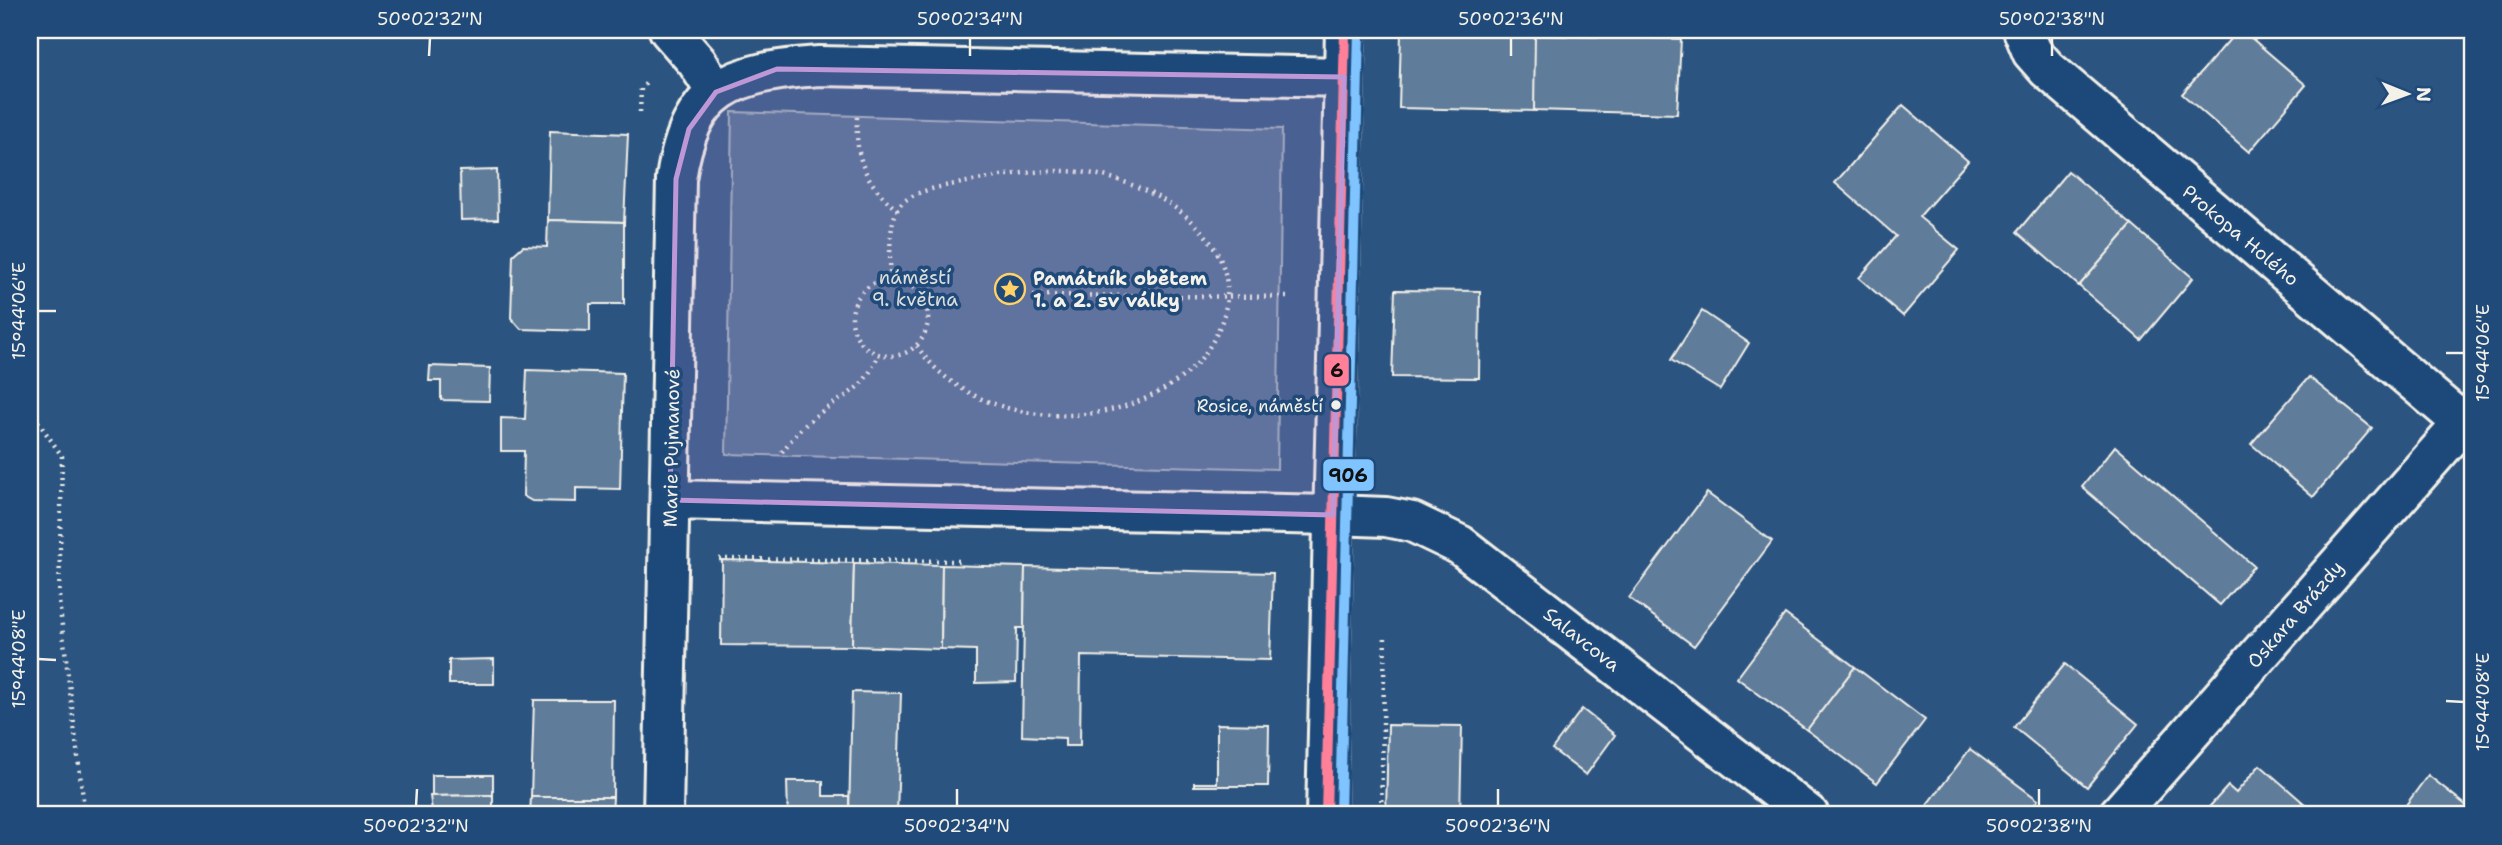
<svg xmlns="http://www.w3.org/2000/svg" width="2502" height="845" font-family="'Shantell Sans',sans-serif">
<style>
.green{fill:#496b90;stroke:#9eaebc;stroke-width:2}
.building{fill:#5e7b9a;stroke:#f4f1e8;stroke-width:2}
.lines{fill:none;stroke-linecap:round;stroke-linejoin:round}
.minor-casing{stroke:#f4f1e8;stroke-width:44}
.path{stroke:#f4f1e8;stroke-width:4.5;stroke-dasharray:2 5;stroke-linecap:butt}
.minor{stroke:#1f4a7a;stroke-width:38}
.bus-1-casing{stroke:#1f4a7a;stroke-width:16}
.bus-2-casing{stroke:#1f4a7a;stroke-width:16}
.bus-1{stroke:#ff8098;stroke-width:10}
.bus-2{stroke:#80c4ff;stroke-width:10}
.marked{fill:#be98d6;fill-opacity:0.2;stroke:#be98d6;stroke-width:5;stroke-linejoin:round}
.ticks{fill:none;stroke:#f4f1e8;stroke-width:2.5}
.bus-dot{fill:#f4f1e8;stroke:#1f4a7a;stroke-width:2.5}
.labels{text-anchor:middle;stroke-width:7;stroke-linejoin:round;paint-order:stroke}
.bus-label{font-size:17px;fill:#f4f1e8;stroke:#1f4a7a;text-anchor:end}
.street-label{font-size:19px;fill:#f4f1e8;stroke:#1f4a7a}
.park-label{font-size:19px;fill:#dadddb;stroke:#1f4a7a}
.poi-label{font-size:19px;font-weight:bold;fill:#f4f1e8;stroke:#1f4a7a;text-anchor:start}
.line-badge{stroke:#1f4a7a;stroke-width:2.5}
.pale-badge-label{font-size:19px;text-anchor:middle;font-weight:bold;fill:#111}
.neatline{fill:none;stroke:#f4f1e8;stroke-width:2.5}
.ticks-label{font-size:18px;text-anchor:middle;fill:#f4f1e8}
</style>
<rect width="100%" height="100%" fill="#2c5481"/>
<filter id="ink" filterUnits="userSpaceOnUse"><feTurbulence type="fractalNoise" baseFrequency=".0143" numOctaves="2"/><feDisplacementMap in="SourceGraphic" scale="14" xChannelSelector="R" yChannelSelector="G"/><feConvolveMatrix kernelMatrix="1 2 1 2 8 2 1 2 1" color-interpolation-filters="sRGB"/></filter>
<g filter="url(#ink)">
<path class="green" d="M732 112 1282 129 1277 469 726 454Z"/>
<g class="building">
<path d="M2238 30H2242L2306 85 2249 152 2182 94Z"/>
<path d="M1401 33 1538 36 1536 111 1399 108Z"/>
<path d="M1535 35 1681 39 1677 114 1534 110Z"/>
<path d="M1903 105 1968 161 1919 217 1959 250 1903 316 1859 278 1896 236 1835 183Z"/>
<path d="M550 131 628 134 624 222 548 220Z"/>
<path d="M497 170 498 219 461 220 460 171Z"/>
<path d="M2068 171 2132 225 2079 286 2017 232Z"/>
<path d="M548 220 624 222V304H590V331L521 329 511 318 513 255 523 246 547 247Z"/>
<path d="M2132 225 2193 278 2141 340 2079 286Z"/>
<path d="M1395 290 1480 291 1479 378 1392 377Z"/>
<path d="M1702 311 1749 343 1720 390 1671 360Z"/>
<path d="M430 366 490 368 489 401 441 400V381H429Z"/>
<path d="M527 370 623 373 620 489 576 488V502L532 501 523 496 524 451H501V418L525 419Z"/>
<path d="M2309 377 2372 428 2313 497 2251 444Z"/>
<path d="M2115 446 2254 566 2220 605 2082 487Z"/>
<path d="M1707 493 1772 541 1694 646 1629 598Z"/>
<path d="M722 560 854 563 852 646 721 645Z"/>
<path d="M854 563 942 565 941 649 852 646Z"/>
<path d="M942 565 1025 567 1024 628H1017L1016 682 976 683V650L941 649Z"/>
<path d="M1025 567 1273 573 1270 660 1081 656 1080 746H1065V738L1022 736Z"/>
<path d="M1785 614 1855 667 1807 730 1737 678Z"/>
<path d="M494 659V684H449V660Z"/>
<path d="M2065 664 2138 724 2087 787 2014 727Z"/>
<path d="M1855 667 1925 720 1877 783 1807 730Z"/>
<path d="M852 692 901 693 897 815H849Z"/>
<path d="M534 700H614L613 797H531Z"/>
<path d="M1582 709 1615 735 1586 775 1552 749Z"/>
<path d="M1217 724 1269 725 1268 786H1194V783H1217Z"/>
<path d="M1388 725 1462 726 1460 815H1386Z"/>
<path d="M1970 749 2038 800 2026 815H1920Z"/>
<path d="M2260 765 2305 804 2296 815H2202L2228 786 2236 793Z"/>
<path d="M432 775H493V795L432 796Z"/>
<path d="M2428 775 2472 810V815H2411L2403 809Z"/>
<path d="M787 781H823V796H849V815H788Z"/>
<path d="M493 795V815H418V810H432L430 796Z"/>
<path d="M531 797H613L612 815H530Z"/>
</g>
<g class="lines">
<g class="minor-casing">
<g id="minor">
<path d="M669 30 697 62 716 92"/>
<path d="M2023 30 2032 52 2047 69 2472 431"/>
<path d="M670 500 1333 515 1386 517 1412 522 1460 545 1809 815"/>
<path d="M663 815 676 179C690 86 733 72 819 66L1344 77"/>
<path d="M1326 815 1345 30"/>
<path d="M2118 815 2472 413"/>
</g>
</g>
<g class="path">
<path d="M640 112 641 89 648 81"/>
<path d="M857 117C855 160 865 182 898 211"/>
<circle cx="890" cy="318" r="38"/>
<path d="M890 280C891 259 887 226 899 207 912 189 947 186 967 182 1008 174 1057 166 1099 175 1166 189 1253 247 1220 326 1211 348 1198 366 1178 380 1103 435 971 427 917 346"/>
<path d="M1033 295 1288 297"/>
<path d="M30 410 62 456 59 601 85 815"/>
<path d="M782 452C793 437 805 423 821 412 848 393 865 389 878 355"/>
<path d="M719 559 962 561"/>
<path d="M1381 815 1385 634"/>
</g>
<use href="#minor" class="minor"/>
<g class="bus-1-casing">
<path id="bus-1" d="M1326 815 1345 30"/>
</g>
<g class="bus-2-casing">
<path id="bus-2" d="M1340 815 1359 30"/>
</g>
<use href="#bus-1" class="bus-1"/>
<use href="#bus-2" class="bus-2"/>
</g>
</g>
<path class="marked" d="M777 69 1344 77 1333 515 670 500 676 179 689 129 716 92Z"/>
<path class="ticks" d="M429 56 430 38M970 56V38M1511 56V38M2052 56V38M38 311H56M2446 353H2464M38 659 56 660M2446 701 2464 702M416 806 417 789M957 806V789M1498 806V789M2039 806V789"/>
<defs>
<g id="sight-ring" transform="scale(1.575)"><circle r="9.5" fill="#1f4a7a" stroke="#ffd166" stroke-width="1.5"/><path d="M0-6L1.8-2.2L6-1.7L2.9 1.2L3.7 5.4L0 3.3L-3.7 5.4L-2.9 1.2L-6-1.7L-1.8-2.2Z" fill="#ffd166"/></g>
</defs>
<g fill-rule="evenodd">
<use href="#sight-ring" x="1010" y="289"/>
</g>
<circle class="bus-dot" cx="1336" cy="405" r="6"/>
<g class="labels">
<g class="bus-label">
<text x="1323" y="412">Rosice, náměstí</text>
</g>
<g class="street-label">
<text transform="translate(2241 235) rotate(40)" y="7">Prokopa Holého</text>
<text transform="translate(671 448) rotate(-89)" y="7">Marie Pujmanové</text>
<text transform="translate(2295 614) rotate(-49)" y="7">Oskara Brázdy</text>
<text transform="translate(1582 639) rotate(38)" y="7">Salavcova</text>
</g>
<g class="park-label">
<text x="915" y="284">náměstí<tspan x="915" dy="22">9. května</tspan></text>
</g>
<g class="poi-label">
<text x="1033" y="285">Památník obětem<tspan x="1033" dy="22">1. a 2. sv války</tspan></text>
</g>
</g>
<g class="line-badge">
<rect x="1323" y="353" width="27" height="34" rx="7" fill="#ff8098"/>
<rect x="1322" y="458" width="53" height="34" rx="7" fill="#80c4ff"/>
</g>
<g class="pale-badge-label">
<text x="1337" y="377">6</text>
<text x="1348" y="482">906</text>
</g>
<rect width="2502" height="845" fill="none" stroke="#1f4a7a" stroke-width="77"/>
<g transform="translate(2407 94) rotate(91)" stroke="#1f4a7a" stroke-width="5" paint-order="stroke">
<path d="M0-5L12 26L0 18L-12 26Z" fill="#f4f1e8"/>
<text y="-10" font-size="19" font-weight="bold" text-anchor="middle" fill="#f4f1e8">N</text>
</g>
<rect x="38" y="38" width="2426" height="768" class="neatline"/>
<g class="ticks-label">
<text x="430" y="25">50°02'32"N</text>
<text x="970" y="25">50°02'34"N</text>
<text x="1511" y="25">50°02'36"N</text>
<text x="2052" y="25">50°02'38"N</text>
<text transform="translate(19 311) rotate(-90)" y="6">15°44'06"E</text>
<text transform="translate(2483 353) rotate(-90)" y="6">15°44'06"E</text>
<text transform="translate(19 659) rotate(-90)" y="6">15°44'08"E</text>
<text transform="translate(2483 702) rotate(-90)" y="6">15°44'08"E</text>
<text x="416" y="832">50°02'32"N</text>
<text x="957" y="832">50°02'34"N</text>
<text x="1498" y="832">50°02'36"N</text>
<text x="2039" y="832">50°02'38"N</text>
</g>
</svg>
